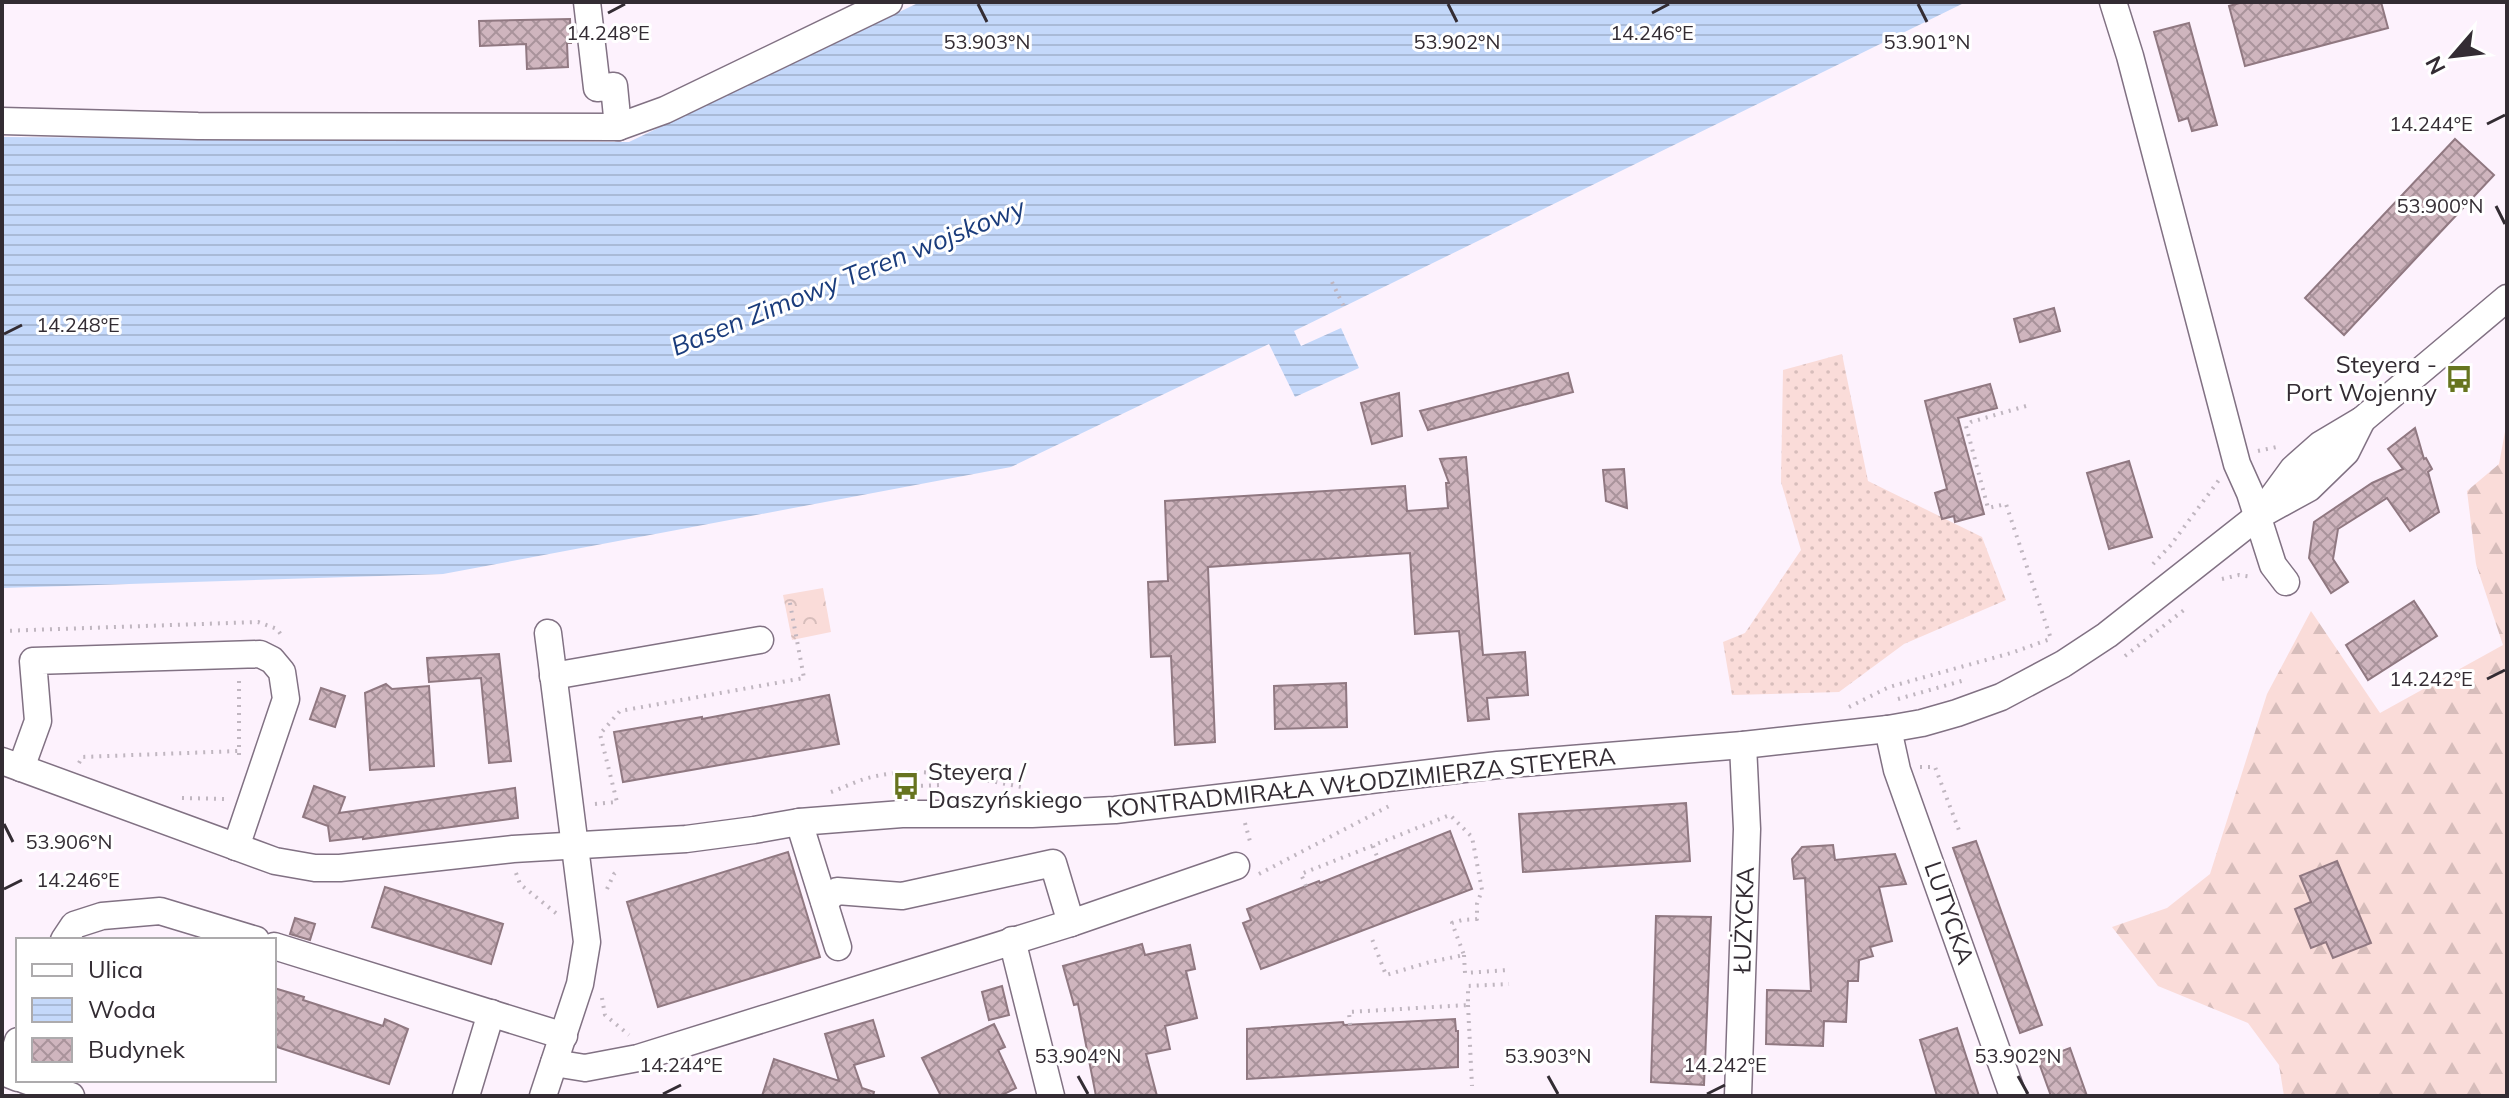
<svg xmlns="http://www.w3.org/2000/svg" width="2509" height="1098" font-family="Mulish,sans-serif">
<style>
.grass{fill:url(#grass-dots)}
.forest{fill:url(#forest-firs)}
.park{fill:url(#park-crowns)}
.water{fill:url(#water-rules)}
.building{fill:url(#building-cross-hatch);stroke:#907881;stroke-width:2}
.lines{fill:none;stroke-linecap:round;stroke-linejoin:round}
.minor-casing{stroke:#817183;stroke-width:29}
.path{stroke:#c0b6c0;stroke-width:4;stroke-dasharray:2 6;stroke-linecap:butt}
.minor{stroke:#fff;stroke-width:26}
.ticks{fill:none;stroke:#332c33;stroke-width:3}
.labels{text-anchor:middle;stroke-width:6;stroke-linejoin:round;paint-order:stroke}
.poi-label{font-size:24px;fill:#332c33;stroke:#fff;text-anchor:end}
.street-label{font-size:24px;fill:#332c33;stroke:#fff}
.water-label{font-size:26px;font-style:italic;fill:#1a3c7c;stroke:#fff}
.ticks-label{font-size:20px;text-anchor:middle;fill:#332c33;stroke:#fff;stroke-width:6;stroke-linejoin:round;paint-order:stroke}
</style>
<defs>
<pattern id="grass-dots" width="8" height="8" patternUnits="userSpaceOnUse" patternTransform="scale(2)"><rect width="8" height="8" fill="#fadcd9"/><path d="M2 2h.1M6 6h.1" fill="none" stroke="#d7bdbb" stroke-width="1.8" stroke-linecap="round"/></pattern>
<pattern id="forest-firs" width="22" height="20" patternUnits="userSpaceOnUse" patternTransform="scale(2)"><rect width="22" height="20" fill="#fadcd9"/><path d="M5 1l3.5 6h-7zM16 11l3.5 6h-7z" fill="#d7bdbb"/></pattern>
<pattern id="park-crowns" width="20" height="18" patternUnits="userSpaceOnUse" patternTransform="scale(2)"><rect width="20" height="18" fill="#fadcd9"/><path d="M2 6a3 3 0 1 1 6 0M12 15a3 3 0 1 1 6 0" fill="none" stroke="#d7bdbb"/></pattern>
<pattern id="water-rules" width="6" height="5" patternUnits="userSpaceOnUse" patternTransform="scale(2)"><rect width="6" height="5" fill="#c4d8fa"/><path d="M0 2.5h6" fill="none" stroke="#a9bad7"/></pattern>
<pattern id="building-cross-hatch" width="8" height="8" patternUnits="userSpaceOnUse" patternTransform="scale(2)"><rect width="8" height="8" fill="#cfb5be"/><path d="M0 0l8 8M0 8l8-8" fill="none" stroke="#a9939b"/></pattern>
</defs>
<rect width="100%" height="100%" fill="#fdf2fd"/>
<path class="grass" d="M1842 354 1868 481 1982 537 2006 600 1904 644 1839 692 1732 695 1723 642 1745 633 1801 550 1781 482 1783 370Z"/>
<path class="forest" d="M2507 421V1096H2284L2279 1065 2248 1023 2158 986 2112 927 2167 908 2210 874 2267 694 2311 611 2380 713 2503 645 2476 564 2467 491 2499 464Z"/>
<path class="park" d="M823 588 831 632 792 640 783 595Z"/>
<path class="water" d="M920 2H1966L1294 331 1301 346 1341 328 1359 368 1295 397 1269 344 1011 467 443 574 2 588V137L629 142Z"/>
<g class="building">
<path d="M2243 2H2381L2388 28 2245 66 2229 6Z"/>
<path d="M570 19 571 43H567L568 67 527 69 526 44 480 46 479 21Z"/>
<path d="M2189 23 2217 125 2192 131 2188 118 2179 121 2154 32Z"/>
<path d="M2455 139 2494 175 2344 335 2305 298Z"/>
<path d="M2054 308 2060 331 2020 342 2014 319Z"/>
<path d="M1568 373 1573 392 1428 430 1420 411Z"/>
<path d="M1990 384 1997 408 1958 418 1984 514 1955 522 1954 516 1942 519 1935 493 1947 489 1925 401Z"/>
<path d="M1399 393 1402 436 1372 444 1361 403Z"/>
<path d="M2415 428 2424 459 2426 458 2432 469 2428 472 2439 512 2410 531 2387 498 2338 529 2333 559 2348 582 2331 593 2309 558 2314 522 2372 483 2403 469 2388 449Z"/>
<path d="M1466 457 1483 655 1525 652 1528 695 1487 698 1489 719 1468 721 1459 631 1415 634 1410 553 1208 567 1215 742 1175 745 1171 656 1151 657 1148 582 1168 581 1165 501 1405 486 1407 511 1448 508 1446 483H1449L1440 459Z"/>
<path d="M2129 461 2152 537 2109 549 2087 473Z"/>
<path d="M1624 469 1627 508 1606 501 1603 470Z"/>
<path d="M2414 601 2437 636 2368 680 2346 645Z"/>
<path d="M499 654 511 761 489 763 481 678 429 682 427 658Z"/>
<path d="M1346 683 1347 727 1275 729 1274 686Z"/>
<path d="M386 684 392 689 429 686 434 766 370 770 365 693Z"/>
<path d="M321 688 345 696 335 727 310 719Z"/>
<path d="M829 695 839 744 623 782 614 732 702 717V719Z"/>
<path d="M314 786 345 797 339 813 515 788 518 818 363 839V837L330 841 328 826 303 817Z"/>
<path d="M1686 803 1690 861 1523 872 1519 814Z"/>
<path d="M1450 831 1472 889 1261 969 1243 923 1251 920 1247 909 1319 881 1320 883Z"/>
<path d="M1976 841 2042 1025 2020 1033 1953 848Z"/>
<path d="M1833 845 1835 860 1895 854 1906 884 1879 887 1892 941 1870 947 1873 956 1859 960 1858 981H1848L1846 1022 1824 1021 1823 1046 1766 1044 1767 990 1811 991 1805 878 1794 879 1792 859 1802 847Z"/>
<path d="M788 852 820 957 658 1007 627 902Z"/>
<path d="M2337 861 2371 943 2333 958 2326 942 2311 948 2295 909 2311 902 2300 876Z"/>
<path d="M385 887 503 924 491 964 372 927Z"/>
<path d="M1656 916 1711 917 1704 1085 1651 1082Z"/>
<path d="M295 918 315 924 310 940 290 934Z"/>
<path d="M1142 944 1145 955 1190 945 1195 969 1186 971 1197 1018 1165 1026 1170 1049 1146 1054 1157 1096H1096L1078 1004 1074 1005 1063 966Z"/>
<path d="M1002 986 1009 1015 989 1020 982 992Z"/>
<path d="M274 988 304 997 303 1000 383 1026 385 1019 408 1029 389 1084 274 1046Z"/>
<path d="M1455 1019 1456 1031H1458V1067L1247 1079V1029L1343 1022 1344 1025Z"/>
<path d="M873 1020 884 1056 854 1065 862 1088 874 1092 873 1096H762L774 1059 839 1081 825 1034Z"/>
<path d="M994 1024 1005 1047 998 1050 1016 1088 1000 1096H941L922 1058Z"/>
<path d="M1957 1028 1979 1096H1937L1920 1040Z"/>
<path d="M2070 1048 2087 1096H2051L2038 1060Z"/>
</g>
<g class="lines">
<g class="minor-casing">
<g id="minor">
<path d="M587 2 597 88 614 86 618 127"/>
<path d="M2113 2 2130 56 2237 464 2250 493 2273 565 2286 582"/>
<path d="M2 121 198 126 618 127 665 110 889 2"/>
<path d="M2263 510 2293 469 2320 445 2362 420 2507 298"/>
<path d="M553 676 760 640"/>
<path d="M1888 729 1897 770 2013 1096"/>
<path d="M2 761 275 861 315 868H340L513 849 686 839 754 830 799 822 902 814H1032L1115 810 1498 765 1743 745 1888 729 1922 723 1957 713 2001 697 2063 664 2107 635 2258 516 2309 488 2346 452 2362 420"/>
<path d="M21 768 38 721 33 661 260 654 272 660 282 672 286 699 236 847"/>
<path d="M799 822 838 947"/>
<path d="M824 901 837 891 902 896 1053 863 1071 923"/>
<path d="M64 940 74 925 102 916 160 911 256 940"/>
<path d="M1012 940 1051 1096"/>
<path d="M274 946 564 1036"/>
<path d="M18 1041 8 1074 18 1078"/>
<path d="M554 1063 585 1068 638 1058 1071 923 1236 866"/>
<path d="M25 1080 71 1096"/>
<path d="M466 1096 491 1013"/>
<path d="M543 1096 580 984 587 942 548 633"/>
<path d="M1738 1096 1747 829 1743 745"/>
</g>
</g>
<g class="path">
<path d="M1332 282 1344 307"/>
<path d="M2026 406 1971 422 1966 426 1988 508 2006 504 2051 639"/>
<path d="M2258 451 2281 446"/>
<path d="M2153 564 2170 546 2219 480"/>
<path d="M2222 579 2239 575 2252 577"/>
<path d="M2 631 258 622 277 629 282 636"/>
<path d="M2125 656 2184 610"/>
<path d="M1898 699 1965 680"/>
<path d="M1849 707 1889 687 2011 653 2053 638"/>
<path d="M239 755V680"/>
<path d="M79 763 82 757 238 751"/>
<path d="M1920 767H1935L1960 833"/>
<path d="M913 786 942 785"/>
<path d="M831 792C845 787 858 780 872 777 922 765 973 778 1022 787"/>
<path d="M182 798 225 799"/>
<path d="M595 804 617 802 600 734 620 711 804 678 789 598"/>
<path d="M1245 823 1251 845"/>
<path d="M1373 846 1378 859"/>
<path d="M516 873 520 884 557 914"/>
<path d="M1259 874 1393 804"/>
<path d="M1306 886 1301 874 1450 815 1472 837 1482 890 1477 904V919L1462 920 1452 923 1464 955 1430 962 1386 975 1372 939"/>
<path d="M607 889 614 874 619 870"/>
<path d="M1464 955 1465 973 1508 970"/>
<path d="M602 998 605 1015 629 1035"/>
<path d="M1468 1005 1472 1086"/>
<path d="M1350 1025 1349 1012 1468 1005V986L1509 984"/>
</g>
<use href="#minor" class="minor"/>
</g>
<path class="ticks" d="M978 4 987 22M1448 4 1457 22M1918 4 1927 22M608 13 625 4M1652 13 1669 4M2487 124 2505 115M2496 206 2505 224M4 334 22 325M2487 679 2505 670M4 824 13 842M4 889 22 880M1078 1076 1088 1094M1548 1076 1558 1094M2018 1076 2028 1094M663 1094 681 1085M1707 1094 1725 1085"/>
<defs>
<g id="bus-bare" transform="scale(2.16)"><path d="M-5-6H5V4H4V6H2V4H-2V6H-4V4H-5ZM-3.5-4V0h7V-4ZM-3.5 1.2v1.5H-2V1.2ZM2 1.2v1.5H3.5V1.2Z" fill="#67741f" stroke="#fff" stroke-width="2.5" paint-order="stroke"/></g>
</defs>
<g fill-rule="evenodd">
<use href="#bus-bare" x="2459" y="379"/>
<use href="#bus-bare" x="906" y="786"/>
</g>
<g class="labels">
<g class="poi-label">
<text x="2437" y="373">Steyera -<tspan x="2437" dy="28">Port Wojenny</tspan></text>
<text x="928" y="780" text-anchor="start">Steyera /<tspan x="928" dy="28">Daszyńskiego</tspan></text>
</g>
<g class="street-label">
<text transform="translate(1361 783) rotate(-6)" y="8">KONTRADMIRAŁA WŁODZIMIERZA STEYERA</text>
<text transform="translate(1949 913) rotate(71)" y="8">LUTYCKA</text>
<text transform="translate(1744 920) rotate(-88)" y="8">ŁUŻYCKA</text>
</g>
<g class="water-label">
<text transform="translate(848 277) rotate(-22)" y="9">Basen Zimowy Teren wojskowy</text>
</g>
</g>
<g class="ticks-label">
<text x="608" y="40">14.248°E</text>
<text x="1652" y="40">14.246°E</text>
<text x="1457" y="49">53.902°N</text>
<text x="1927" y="49">53.901°N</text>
<text x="987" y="49">53.903°N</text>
<text x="2431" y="131">14.244°E</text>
<text x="2440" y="213">53.900°N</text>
<text x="78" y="332">14.248°E</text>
<text x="2431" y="686">14.242°E</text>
<text x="69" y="849">53.906°N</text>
<text x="78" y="887">14.246°E</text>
<text x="1078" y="1063">53.904°N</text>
<text x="1548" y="1063">53.903°N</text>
<text x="2018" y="1063">53.902°N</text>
<text x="681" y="1072">14.244°E</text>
<text x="1725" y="1072">14.242°E</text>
</g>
<rect width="2509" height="1098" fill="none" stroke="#332c33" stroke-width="8"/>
<rect x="16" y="938" width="260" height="144" fill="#ffffff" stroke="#adabad" stroke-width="2"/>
<rect x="32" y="964" width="40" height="12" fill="#ffffff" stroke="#adabad" stroke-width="2"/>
<text x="88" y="978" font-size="24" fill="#332c33">Ulica</text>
<rect x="32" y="998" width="40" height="24" fill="url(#water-rules)" stroke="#adabad" stroke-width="2"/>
<text x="88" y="1018" font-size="24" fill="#332c33">Woda</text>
<rect x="32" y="1038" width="40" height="24" fill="url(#building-cross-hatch)" stroke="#adabad" stroke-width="2"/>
<text x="88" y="1058" font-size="24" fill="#332c33">Budynek</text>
<g transform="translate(2453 56) rotate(242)" stroke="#ffffff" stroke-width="6" paint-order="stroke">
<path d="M0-6L14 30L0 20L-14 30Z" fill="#332c33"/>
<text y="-12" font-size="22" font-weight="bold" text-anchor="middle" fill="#332c33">N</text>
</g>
</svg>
